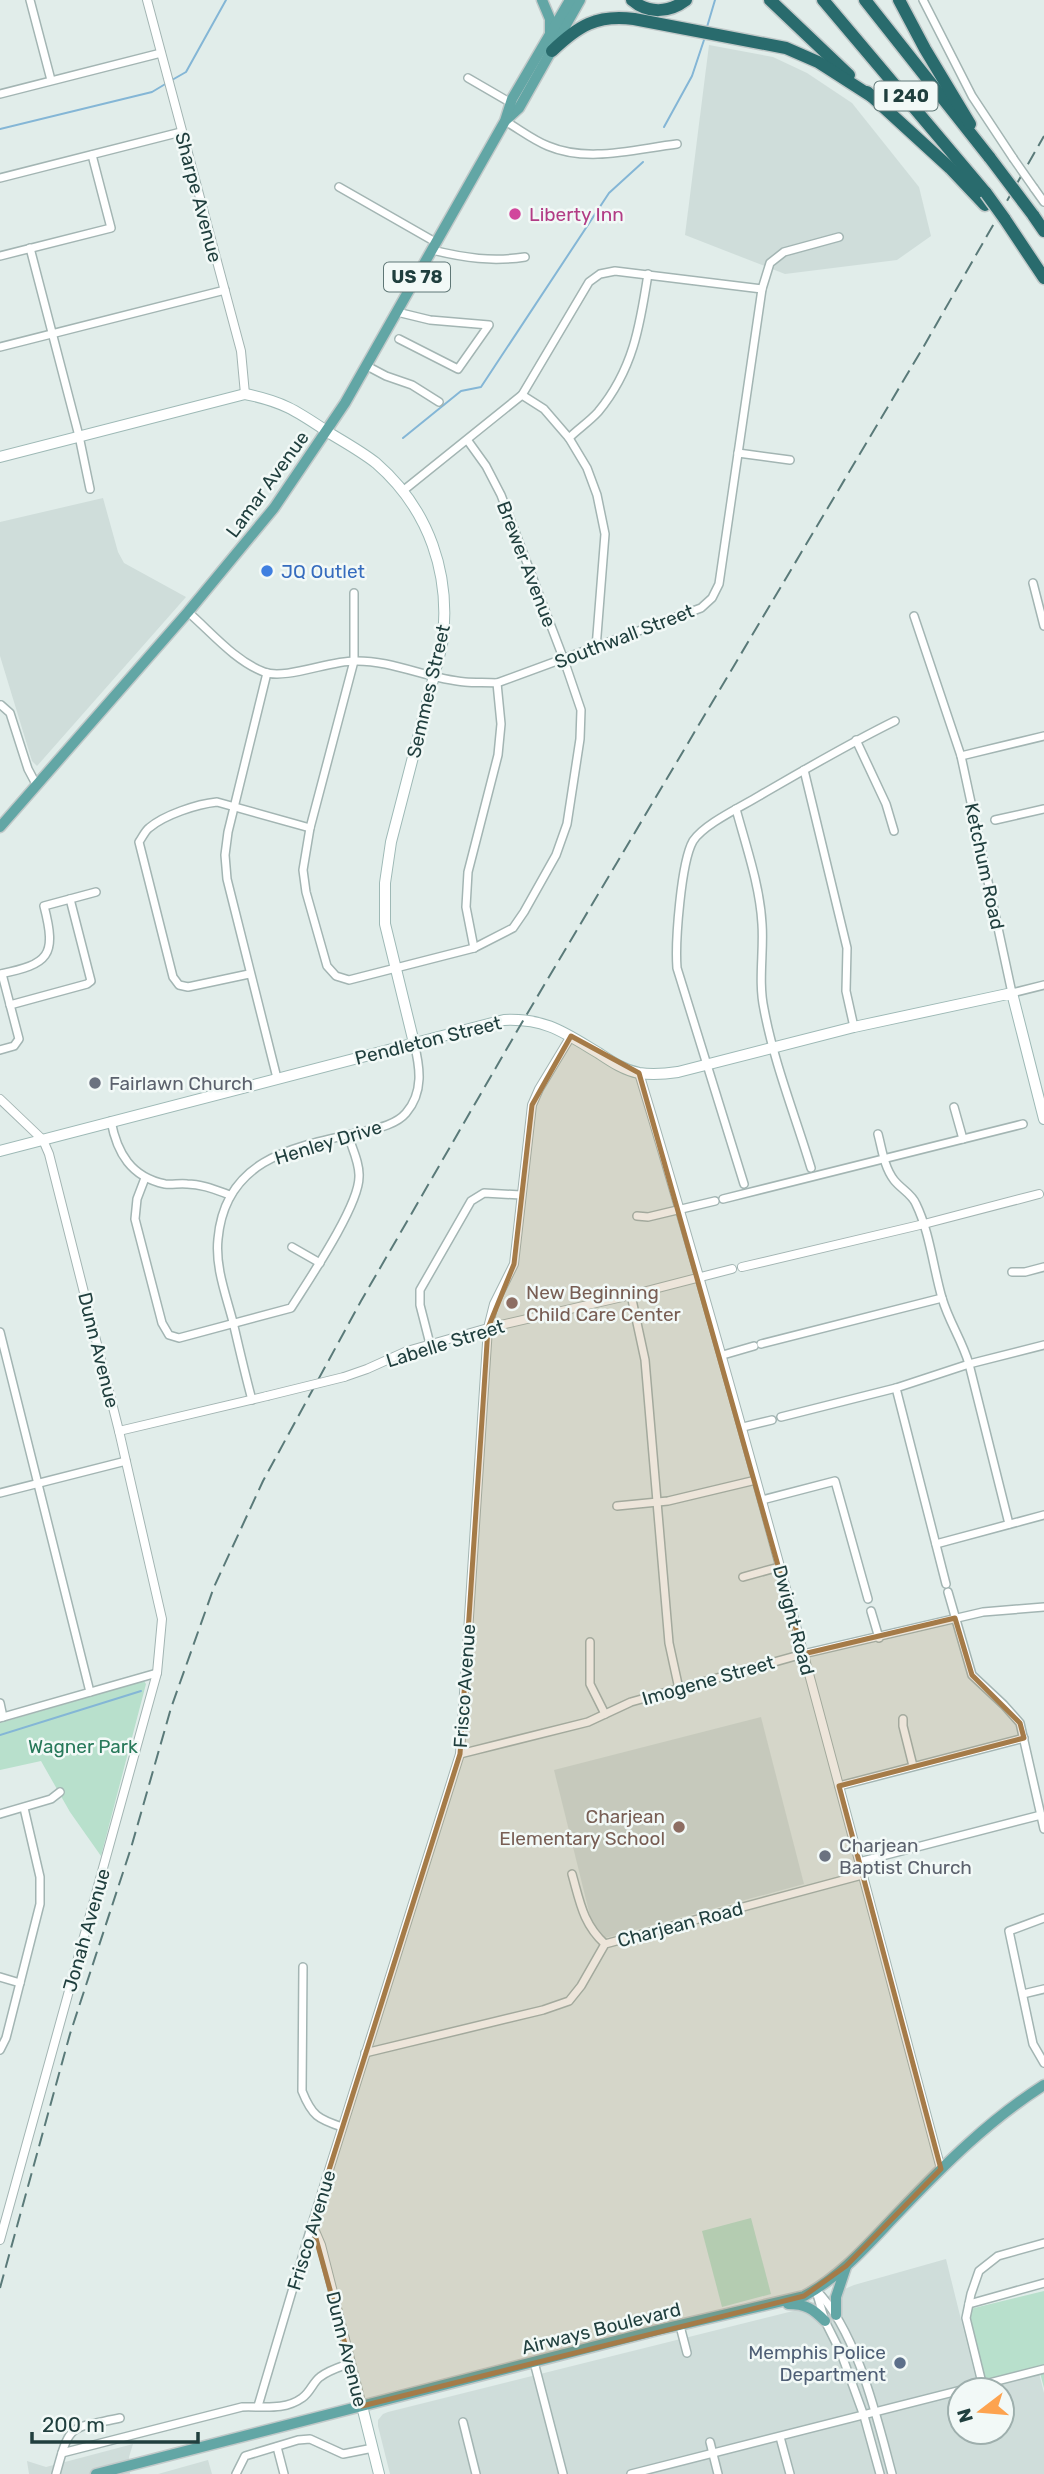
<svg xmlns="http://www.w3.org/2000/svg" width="1044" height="2474" font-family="Rubik,sans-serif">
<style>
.built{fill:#cfddda;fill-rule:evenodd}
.green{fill:#b8e0cc}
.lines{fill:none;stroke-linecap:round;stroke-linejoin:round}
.stream{stroke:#84b6d6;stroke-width:2}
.minor-casing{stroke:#a3b5b3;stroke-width:10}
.tertiary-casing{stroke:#a3b5b3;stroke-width:10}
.secondary-casing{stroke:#9eb9b6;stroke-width:12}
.primary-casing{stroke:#c1c9c9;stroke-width:13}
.motorway-casing{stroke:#c1c9c9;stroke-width:15}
.minor{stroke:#fff;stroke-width:7}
.tertiary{stroke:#fff;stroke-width:8}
.secondary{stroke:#fff;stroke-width:10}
.primary{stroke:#62a6a5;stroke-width:10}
.motorway{stroke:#296b6d;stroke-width:12}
.rail{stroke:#5a7a79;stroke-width:2;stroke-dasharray:14 7;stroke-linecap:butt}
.minor-bridge-casing{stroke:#a3b5b3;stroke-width:10;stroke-linecap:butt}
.tertiary-bridge-casing{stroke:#a3b5b3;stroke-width:10;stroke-linecap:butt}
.motorway-bridge-casing{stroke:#c1c9c9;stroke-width:15;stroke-linecap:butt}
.minor-bridge{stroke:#fff;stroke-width:7}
.tertiary-bridge{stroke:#fff;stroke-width:8}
.motorway-bridge{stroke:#296b6d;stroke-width:12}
.marked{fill:#a57b48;fill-opacity:0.2;stroke:#a57b48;stroke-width:5;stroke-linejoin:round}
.hotel-dot{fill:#d1479c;stroke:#f2f9f7;stroke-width:2.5}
.shop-dot{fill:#3f7fe0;stroke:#f2f9f7;stroke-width:2.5}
.worship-dot{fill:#6b7280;stroke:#f2f9f7;stroke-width:2.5}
.education-dot{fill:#8d6e63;stroke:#f2f9f7;stroke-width:2.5}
.service-dot{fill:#5c6f8a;stroke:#f2f9f7;stroke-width:2.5}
.labels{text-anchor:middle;stroke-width:5;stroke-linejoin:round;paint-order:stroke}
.shield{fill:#f2f9f7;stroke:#5f7776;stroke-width:2}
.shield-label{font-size:18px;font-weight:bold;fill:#203f3e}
.street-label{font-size:19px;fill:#203f3e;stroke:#f2f9f7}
.hotel-label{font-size:19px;fill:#b23c85;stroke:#f2f9f7;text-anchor:start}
.shop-label{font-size:19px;fill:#366cbe;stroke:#f2f9f7;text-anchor:start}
.worship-label{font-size:19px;fill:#5b616d;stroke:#f2f9f7;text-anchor:start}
.education-label{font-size:19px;fill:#785e54;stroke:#f2f9f7;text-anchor:start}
.park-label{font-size:19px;fill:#27795a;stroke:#f2f9f7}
.service-label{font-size:19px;fill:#4e5e75;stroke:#f2f9f7;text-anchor:end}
</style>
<rect width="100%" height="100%" fill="#e1edea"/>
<g class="built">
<path d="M709 45 773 57 807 73 852 103 919 187 931 236 897 260 785 274 685 235Z"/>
<path d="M103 498 118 552 124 563 186 597 37 766 32 761 0 656V522Z"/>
<path d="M761 1717 804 1884 605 1938 593 1928 554 1770Z"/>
<path d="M946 2259 978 2388 1039 2373 1044 2393V2474H390L378 2426V2420L383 2414 388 2412 793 2311 854 2285ZM960 2390H1002V2432H960Z"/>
<path d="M133 2444 129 2457 130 2474H29L27 2461 46 2467Z"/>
<path d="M208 2460 212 2474H158Z"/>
</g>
<g class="green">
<path d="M144 1681 146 1684 101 1856 70 1812 41 1761 0 1770V1723Z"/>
<path d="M751 2218 771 2294 722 2307 702 2231Z"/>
<path d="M1044 2291V2388L1040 2373 986 2380 981 2372 968 2318 970 2309Z"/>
</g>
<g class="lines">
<g class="stream">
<path d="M707 27 715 0"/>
<path d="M172 80 186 72 226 0"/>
<path d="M664 127 692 76 704 40"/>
<path d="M0 129 152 92 167 83"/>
<path d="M403 438 461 391 481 387 609 193 643 162"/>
<path d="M0 1735 141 1691"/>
</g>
<g class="minor-casing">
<g id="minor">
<path d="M30 0 51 80"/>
<path d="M923 0 972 96 1013 158"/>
<path d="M468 78 511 103"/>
<path d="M0 94 161 53"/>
<path d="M505 121C519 129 533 140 548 146 588 163 635 149 677 144"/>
<path d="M0 178 181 132"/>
<path d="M339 187 437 243"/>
<path d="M1034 188 1044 202"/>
<path d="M30 248 79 436 90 489"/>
<path d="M432 250C465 258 492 262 525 257"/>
<path d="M0 256 111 228 92 155"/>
<path d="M397 312 430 320 489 325 458 369 399 339"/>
<path d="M0 347 225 290"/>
<path d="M367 366 386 376 412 385 439 402"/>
<path d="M522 395 544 409 569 438 587 468 597 495 605 534 596 648"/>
<path d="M569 438C578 429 590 421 598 412 633 370 640 326 648 274"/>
<path d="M738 453 790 460"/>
<path d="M404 490 522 395 589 282 600 274 615 271 762 289"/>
<path d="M1033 583 1044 626"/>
<path d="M354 593V661L310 828 303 870 306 892 327 966 336 976 349 980 474 948 513 928 524 912 556 855 567 824 580 739 581 710 564 660 501 495 486 466 468 441"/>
<path d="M188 612C211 632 235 661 264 672 285 680 329 661 354 661 393 660 427 679 465 682 476 683 487 682 497 683L701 608 712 598 719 584 762 289 770 263 784 252 839 237"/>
<path d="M914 616 961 756 1012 993 1044 985"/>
<path d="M267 673 228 832 225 855 227 879 277 1078"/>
<path d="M1 705 10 713 28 769 36 784"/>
<path d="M856 740 886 804 894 831"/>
<path d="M961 756 1044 736"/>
<path d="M804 770 847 948 846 991 854 1027"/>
<path d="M736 809C746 846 760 886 762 924 764 952 758 981 764 1009 774 1063 795 1115 811 1168"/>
<path d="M995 820 1044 809"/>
<path d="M474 948 466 907 468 872 498 755 501 724 497 683"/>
<path d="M0 974C49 964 57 956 44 906L96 892"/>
<path d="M249 974 188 987 179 985 173 977 139 842C142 838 145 831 149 828 164 815 197 804 217 802L310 828"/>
<path d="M10 1005 87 984 91 981 70 899"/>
<path d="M0 1050 14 1046 19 1039 2 974"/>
<path d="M954 1107 963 1139"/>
<path d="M111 1121C117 1153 131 1177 165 1184 172 1185 180 1183 187 1184 202 1184 216 1190 230 1195"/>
<path d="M878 1134C882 1149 884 1167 894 1180 901 1189 912 1194 916 1204 930 1233 933 1267 942 1298 949 1322 962 1340 969 1364L1009 1524"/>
<path d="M145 1178 137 1199 135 1219 162 1323 169 1335 179 1338 291 1308C308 1281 359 1206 359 1177 360 1164 352 1148 348 1135"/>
<path d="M744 1184 677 968C675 942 681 862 693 841 704 824 741 807 759 796 804 770 848 744 895 721"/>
<path d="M723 1199 1023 1124"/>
<path d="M637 1216 648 1217 715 1201"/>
<path d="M292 1247 320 1263"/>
<path d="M1012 1272H1025L1044 1267"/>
<path d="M631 1295 645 1360 669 1643 679 1689"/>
<path d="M0 1332 90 1692"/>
<path d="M430 1344 420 1305V1290L471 1201 484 1193 521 1195"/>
<path d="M761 1344 942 1298"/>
<path d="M723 1355 754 1346"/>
<path d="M896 1388 946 1584"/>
<path d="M252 1400C245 1374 239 1348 233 1322 226 1295 215 1267 218 1239 225 1159 293 1147 357 1133 373 1129 395 1126 406 1113 424 1092 420 1067 414 1043"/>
<path d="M781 1417 896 1388 969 1364 1044 1345"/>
<path d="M743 1427 772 1420"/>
<path d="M0 1493 126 1461"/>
<path d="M762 1500 835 1481 868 1599"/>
<path d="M617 1506 668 1501 756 1480"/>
<path d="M936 1544 1044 1515"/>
<path d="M743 1577 779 1567"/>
<path d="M948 1592 972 1675 1004 1705 1020 1723 1044 1829"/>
<path d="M871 1611 879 1638"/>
<path d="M590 1642V1684L605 1714"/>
<path d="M0 1703 3 1717"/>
<path d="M0 1718 157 1673"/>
<path d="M903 1719V1726L913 1766"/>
<path d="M460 1754 588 1722 631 1702 803 1654 983 1612 1044 1607"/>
<path d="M839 1786 1024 1738"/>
<path d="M0 1814 51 1799 60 1792"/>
<path d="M859 1862 1041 1815"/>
<path d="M572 1874C580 1902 583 1924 605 1944"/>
<path d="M1044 1918 1009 1931 1033 2044 1044 2063"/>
<path d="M303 1967 302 2091C312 2116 318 2119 342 2127"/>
<path d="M0 1977 20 1983"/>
<path d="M1023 1994 1044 1989"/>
<path d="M0 2050 6 2038 40 1904V1877L24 1808"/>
<path d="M365 2053 543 2010 569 2001 581 1986 605 1944 862 1875"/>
<path d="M816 2290C857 2331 877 2418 892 2474"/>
<path d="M816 2291 825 2321 841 2353 864 2416 880 2474"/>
<path d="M969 2304 1044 2283"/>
<path d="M680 2326 687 2353"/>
<path d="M534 2362 563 2474"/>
<path d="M982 2383 966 2318 971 2294 979 2271 998 2256 1044 2243"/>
<path d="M258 2406 312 2224"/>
<path d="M463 2422 476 2474"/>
<path d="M780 2437 790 2474"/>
<path d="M710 2442 718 2474"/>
<path d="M277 2447 284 2474"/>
<path d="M62 2453 242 2407C262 2406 284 2411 302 2398 310 2393 313 2382 320 2377 329 2370 340 2367 351 2363"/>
<path d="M56 2474C70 2422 69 2429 120 2418"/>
<path d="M236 2474 245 2456 298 2440 310 2439 343 2454 373 2448"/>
<path d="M631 2474 1044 2369"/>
</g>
</g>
<g class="tertiary-casing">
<g id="tertiary">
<path d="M147 0 241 351 245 394"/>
<path d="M639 1073C749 1436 843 1803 941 2169"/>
<path d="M0 1099 43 1140 49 1154 119 1431 162 1619 157 1673 0 2240"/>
<path d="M742 1267 924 1224 1039 1194"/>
<path d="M344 1377 367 1369 407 1351 488 1328 631 1295 732 1269"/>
<path d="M119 1431 267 1396"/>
<path d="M362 2406 321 2245 312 2224 460 1754 488 1328 494 1304 514 1264 532 1105 539 1089 571 1036"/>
</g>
</g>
<g class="secondary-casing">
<g id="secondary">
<path d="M0 457 245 394C285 402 298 412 331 434 346 443 362 452 376 463 429 509 452 575 442 645L391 842 385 883V924L414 1043"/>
<path d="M0 1151 504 1020C546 1018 565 1033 600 1054 612 1062 624 1070 639 1073 652 1075 665 1074 678 1072L854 1027 1012 993 1044 1119"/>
<path d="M362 2406 379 2474"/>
</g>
</g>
<g class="primary-casing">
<g id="primary">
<path d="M542 0 550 19V34"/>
<path d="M507 119 519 108 580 0"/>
<path d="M0 827 188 612 274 508 345 403 505 121 512 99 570 0"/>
<path d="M788 2304C806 2304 813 2309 825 2321"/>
<path d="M836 2315V2297L846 2267"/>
<path d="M96 2474 658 2330 804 2296C842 2276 870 2242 900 2211 944 2165 989 2120 1044 2085"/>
</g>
</g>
<g class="motorway-casing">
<g id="motorway">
<path d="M632 0C648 14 669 13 686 0"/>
<path d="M770 0 849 75"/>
<path d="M823 0 986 193"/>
<path d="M865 0 990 158"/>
<path d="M899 0 925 49 970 124"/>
<path d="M552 51C578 26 597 14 634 19L786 48 818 62 871 96"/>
<path d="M867 92 950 168 985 205"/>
<path d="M1033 215 1044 231"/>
<path d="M1004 218 1044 278"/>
</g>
</g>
<use href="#minor" class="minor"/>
<use href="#tertiary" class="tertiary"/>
<use href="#secondary" class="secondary"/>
<use href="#primary" class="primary"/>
<use href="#motorway" class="motorway"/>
<path class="rail" d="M0 2288 70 2034 131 1848 171 1708 214 1587 263 1481 361 1301 524 1019 924 346 1044 136"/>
<g class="minor-bridge-casing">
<path id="minor-bridge" d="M1013 158 1034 188"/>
</g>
<g class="tertiary-bridge-casing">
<path id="tertiary-bridge" d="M267 1396 344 1377"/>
</g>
<g class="motorway-bridge-casing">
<g id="motorway-bridge">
<path d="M990 158 1033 215"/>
<path d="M986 193 1004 218"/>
</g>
</g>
<use href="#minor-bridge" class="minor-bridge"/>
<use href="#tertiary-bridge" class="tertiary-bridge"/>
<use href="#motorway-bridge" class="motorway-bridge"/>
</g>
<path class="marked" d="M571 1036 639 1073 803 1654 955 1618 972 1675 1020 1723 1024 1738 839 1786 941 2169 846 2266 804 2296 362 2406 312 2224 460 1754 488 1328 514 1264 532 1105Z"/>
<circle class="hotel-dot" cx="515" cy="214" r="7"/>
<circle class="shop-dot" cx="267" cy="571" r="7"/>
<g class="worship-dot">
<circle cx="95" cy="1083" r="7"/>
<circle cx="825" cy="1856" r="7"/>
</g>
<g class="education-dot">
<circle cx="512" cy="1303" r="7"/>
<circle cx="679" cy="1827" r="7"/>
</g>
<circle class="service-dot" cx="900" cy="2363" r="7"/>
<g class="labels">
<g class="shield">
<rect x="874.5" y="81.5" width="63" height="29" rx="5"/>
<rect x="384" y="262.5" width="66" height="29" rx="5"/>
</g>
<g class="shield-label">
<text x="906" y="102">I 240</text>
<text x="417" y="283">US 78</text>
</g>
<g class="street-label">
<text transform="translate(199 197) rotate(75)" y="7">Sharpe Avenue</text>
<text transform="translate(267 484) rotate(-54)" y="7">Lamar Avenue</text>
<text transform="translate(527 564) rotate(69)" y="7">Brewer Avenue</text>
<text transform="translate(624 636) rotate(-21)" y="7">Southwall Street</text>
<text transform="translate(428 691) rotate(-77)" y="7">Semmes Street</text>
<text transform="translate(985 866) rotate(78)" y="7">Ketchum Road</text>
<text transform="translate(428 1040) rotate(-14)" y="7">Pendleton Street</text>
<text transform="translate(328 1142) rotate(-17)" y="7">Henley Drive</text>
<text transform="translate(445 1343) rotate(-17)" y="7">Labelle Street</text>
<text transform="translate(99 1350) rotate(76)" y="7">Dunn Avenue</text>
<text transform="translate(794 1620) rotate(75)" y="7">Dwight Road</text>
<text transform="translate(708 1680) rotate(-16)" y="7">Imogene Street</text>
<text transform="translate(464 1686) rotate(-86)" y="7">Frisco Avenue</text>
<text transform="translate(680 1924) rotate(-15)" y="7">Charjean Road</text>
<text transform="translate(86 1930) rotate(-74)" y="7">Jonah Avenue</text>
<text transform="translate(311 2230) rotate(-73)" y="7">Frisco Avenue</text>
<text transform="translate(601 2328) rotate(-14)" y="7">Airways Boulevard</text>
<text transform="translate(347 2349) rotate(76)" y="7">Dunn Avenue</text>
</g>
<g class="hotel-label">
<text x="529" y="221">Liberty Inn</text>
</g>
<g class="shop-label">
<text x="281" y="578">JQ Outlet</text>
</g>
<g class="worship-label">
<text x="109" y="1090">Fairlawn Church</text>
<text x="839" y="1852">Charjean<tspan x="839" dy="22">Baptist Church</tspan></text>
</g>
<g class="education-label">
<text x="526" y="1299">New Beginning<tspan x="526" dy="22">Child Care Center</tspan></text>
<text x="665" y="1823" text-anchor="end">Charjean<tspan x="665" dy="22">Elementary School</tspan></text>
</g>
<g class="park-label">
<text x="83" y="1753">Wagner Park</text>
</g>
<g class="service-label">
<text x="886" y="2359">Memphis Police<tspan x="886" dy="22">Department</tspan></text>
</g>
</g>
<g transform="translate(981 2411) rotate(254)"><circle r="33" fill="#f2f9f7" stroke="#9eafad" stroke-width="2"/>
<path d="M0-5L12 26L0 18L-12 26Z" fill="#fda34f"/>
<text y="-10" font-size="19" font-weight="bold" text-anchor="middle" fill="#203f3e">N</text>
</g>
<path d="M32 2432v10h166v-10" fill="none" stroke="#203f3e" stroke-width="3.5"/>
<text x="42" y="2432" font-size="21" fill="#203f3e" stroke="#f2f9f7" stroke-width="5" paint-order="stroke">200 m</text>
</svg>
